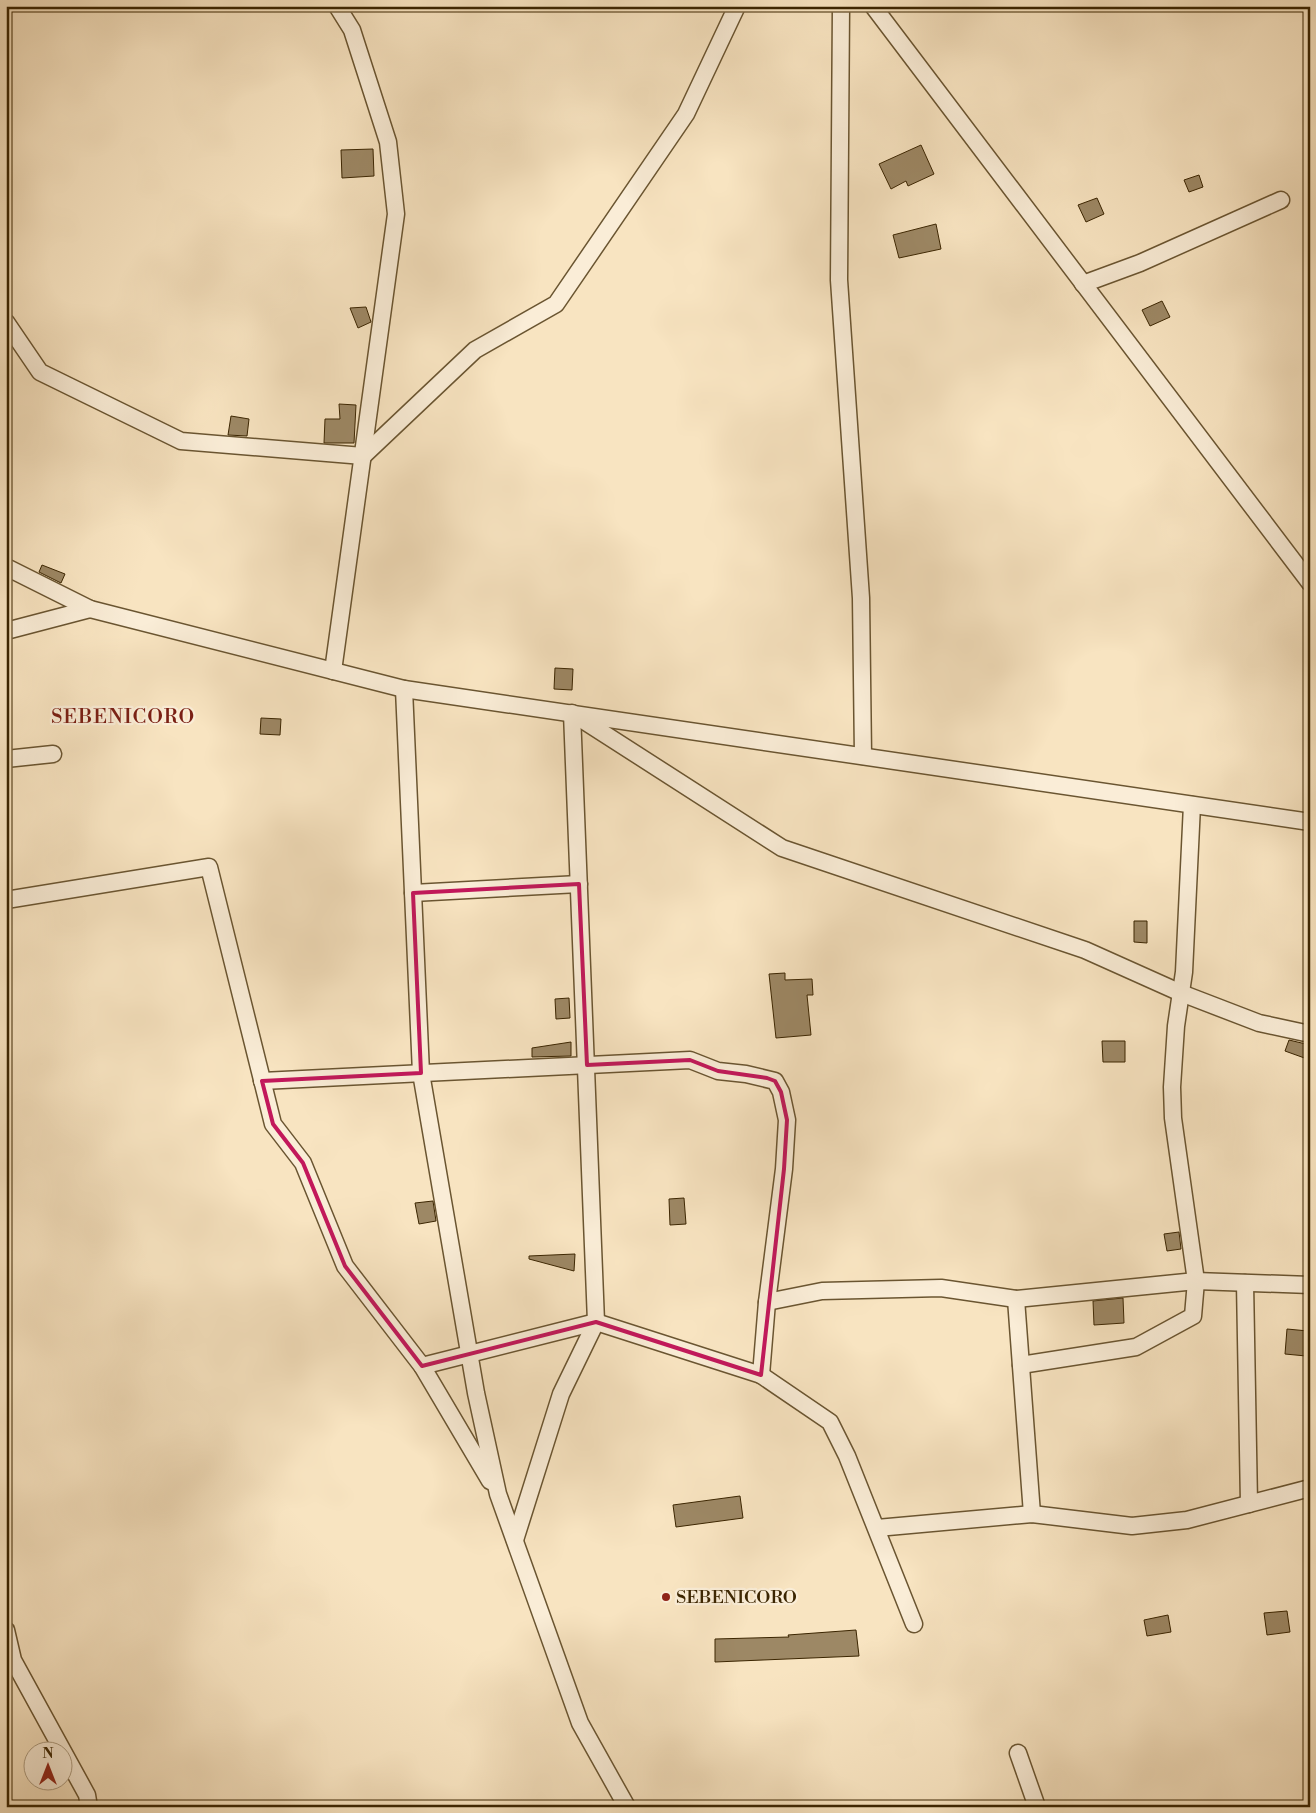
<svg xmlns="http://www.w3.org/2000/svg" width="1316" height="1813" font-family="'Libre Bodoni',serif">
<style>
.building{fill:#9d8865;stroke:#3b2501}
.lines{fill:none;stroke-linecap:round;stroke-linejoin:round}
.minor-casing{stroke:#6a5531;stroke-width:19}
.minor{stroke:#faedd7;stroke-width:16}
.marked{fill:none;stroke:#c2185b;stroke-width:4;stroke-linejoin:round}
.poi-dot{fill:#8f2418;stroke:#faedd7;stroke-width:2}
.labels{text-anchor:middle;stroke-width:4.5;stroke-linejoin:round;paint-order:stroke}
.poi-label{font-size:18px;fill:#3b2501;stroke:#faedd7;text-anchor:start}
.quarter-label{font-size:20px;letter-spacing:1px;fill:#7a1f14;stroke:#faedd7}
</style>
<rect width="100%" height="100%" fill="#f8e4c1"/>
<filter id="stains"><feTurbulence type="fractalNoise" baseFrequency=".004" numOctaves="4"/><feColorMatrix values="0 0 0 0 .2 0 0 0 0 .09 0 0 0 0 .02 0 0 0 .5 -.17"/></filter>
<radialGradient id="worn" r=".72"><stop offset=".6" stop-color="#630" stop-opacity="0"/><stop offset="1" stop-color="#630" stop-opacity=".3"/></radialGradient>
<g class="building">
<path d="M921 145 934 174 908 186 906 181 891 189 879 164Z"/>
<path d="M373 149 374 176 342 178 341 150Z"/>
<path d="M1199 175 1203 187 1189 192 1184 180Z"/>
<path d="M1097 198 1104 214 1086 222 1078 205Z"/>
<path d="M936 224 941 249 899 258 893 235Z"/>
<path d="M1162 301 1170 317 1150 326 1142 310Z"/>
<path d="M366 307 371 322 358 328 350 308Z"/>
<path d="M339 404 356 405 354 443H324L325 419H340Z"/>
<path d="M231 416 249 419 247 436 228 435Z"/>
<path d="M42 565 65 574 61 583 39 572Z"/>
<path d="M555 668 573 669 572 690 554 689Z"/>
<path d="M261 718 281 719 280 735 260 734Z"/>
<path d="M1134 921H1147V943L1134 942Z"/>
<path d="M785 973V980L812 979 813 995H807L811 1035 776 1038 769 974Z"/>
<path d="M569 998 570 1018 556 1019 555 999Z"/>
<path d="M1289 1040 1310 1045V1060L1285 1051Z"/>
<path d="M1102 1041H1125V1062H1103Z"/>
<path d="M571 1042V1056L532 1057V1048Z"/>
<path d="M684 1198 686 1224 670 1225 669 1199Z"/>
<path d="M433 1201 436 1221 419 1224 415 1203Z"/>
<path d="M1179 1232 1181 1249 1167 1251 1164 1234Z"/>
<path d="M575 1254 574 1271 529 1259V1256Z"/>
<path d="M1123 1298 1124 1323 1094 1325 1093 1301Z"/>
<path d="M1287 1329 1308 1331 1306 1356 1285 1354Z"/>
<path d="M740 1496 743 1518 676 1527 673 1505Z"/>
<path d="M1287 1611 1290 1632 1267 1635 1264 1613Z"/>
<path d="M1168 1615 1171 1632 1147 1636 1144 1620Z"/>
<path d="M856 1630 859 1656 715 1662V1639L789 1637 788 1635Z"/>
</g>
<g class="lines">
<g class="minor-casing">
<g id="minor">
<path d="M841 6 839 280 861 598 863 756"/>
<path d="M873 6 1310 583"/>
<path d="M1083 284 1140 263 1281 200"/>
<path d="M6 322 40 372 181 441 363 456 475 350 556 304 686 114 737 6"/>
<path d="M6 567 90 609 404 689 1310 822"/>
<path d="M6 631 90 609"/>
<path d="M333 671 396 214 388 142 352 30 337 6"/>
<path d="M404 689 421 1073 476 1393 498 1494 580 1723 627 1807"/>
<path d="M578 717 782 848 1085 950 1181 993 1259 1023 1310 1034"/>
<path d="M6 759 53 754"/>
<path d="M413 893 579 884"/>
<path d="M6 900 209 867 273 1124 303 1163 345 1266 422 1366 490 1481"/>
<path d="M262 1081 690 1060 718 1071 746 1074 775 1081 781 1092 787 1120 784 1169 767 1302 761 1375"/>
<path d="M1245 1283 1249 1504"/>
<path d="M1016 1299 1032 1514"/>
<path d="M767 1302 822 1291 941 1288 1016 1299 1196 1281 1310 1285"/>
<path d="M1021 1365 1136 1347 1193 1316 1196 1281 1173 1118 1172 1087 1176 1026 1184 972 1192 805"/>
<path d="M422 1366 596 1322 761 1375 830 1422 847 1456 914 1624"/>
<path d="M877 1528 1032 1514 1132 1526 1187 1520 1310 1488"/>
<path d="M515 1540 561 1394 596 1322 572 713"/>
<path d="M6 1630 13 1660 87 1795 89 1807"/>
<path d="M1018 1753 1037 1807"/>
</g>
</g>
<use href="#minor" class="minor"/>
</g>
<path class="marked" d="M579 884 587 1065 690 1060 718 1071 767 1078 775 1081 781 1092 787 1120 784 1169 761 1375 596 1322 422 1366 345 1266 303 1163 273 1124 262 1081 421 1073 413 893Z"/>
<circle class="poi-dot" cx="666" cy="1597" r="5"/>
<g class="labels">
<g class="poi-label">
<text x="676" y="1603">SEBENICORO</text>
</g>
<g class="quarter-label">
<text x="123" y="723">SEBENICORO</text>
</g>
</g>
<rect width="1316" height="1813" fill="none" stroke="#f8e4c1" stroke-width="25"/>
<rect x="8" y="8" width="1301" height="1798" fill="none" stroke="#3b2501" stroke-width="2.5"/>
<rect x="12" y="12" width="1291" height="1788" fill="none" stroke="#3b2501"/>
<g transform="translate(48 1766)"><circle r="24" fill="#faedd7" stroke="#ae9d81"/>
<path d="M0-4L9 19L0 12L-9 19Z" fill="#8f2418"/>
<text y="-8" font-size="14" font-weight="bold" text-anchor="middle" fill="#3b2501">N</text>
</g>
<rect width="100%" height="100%" filter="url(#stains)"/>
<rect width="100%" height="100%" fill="url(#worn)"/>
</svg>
